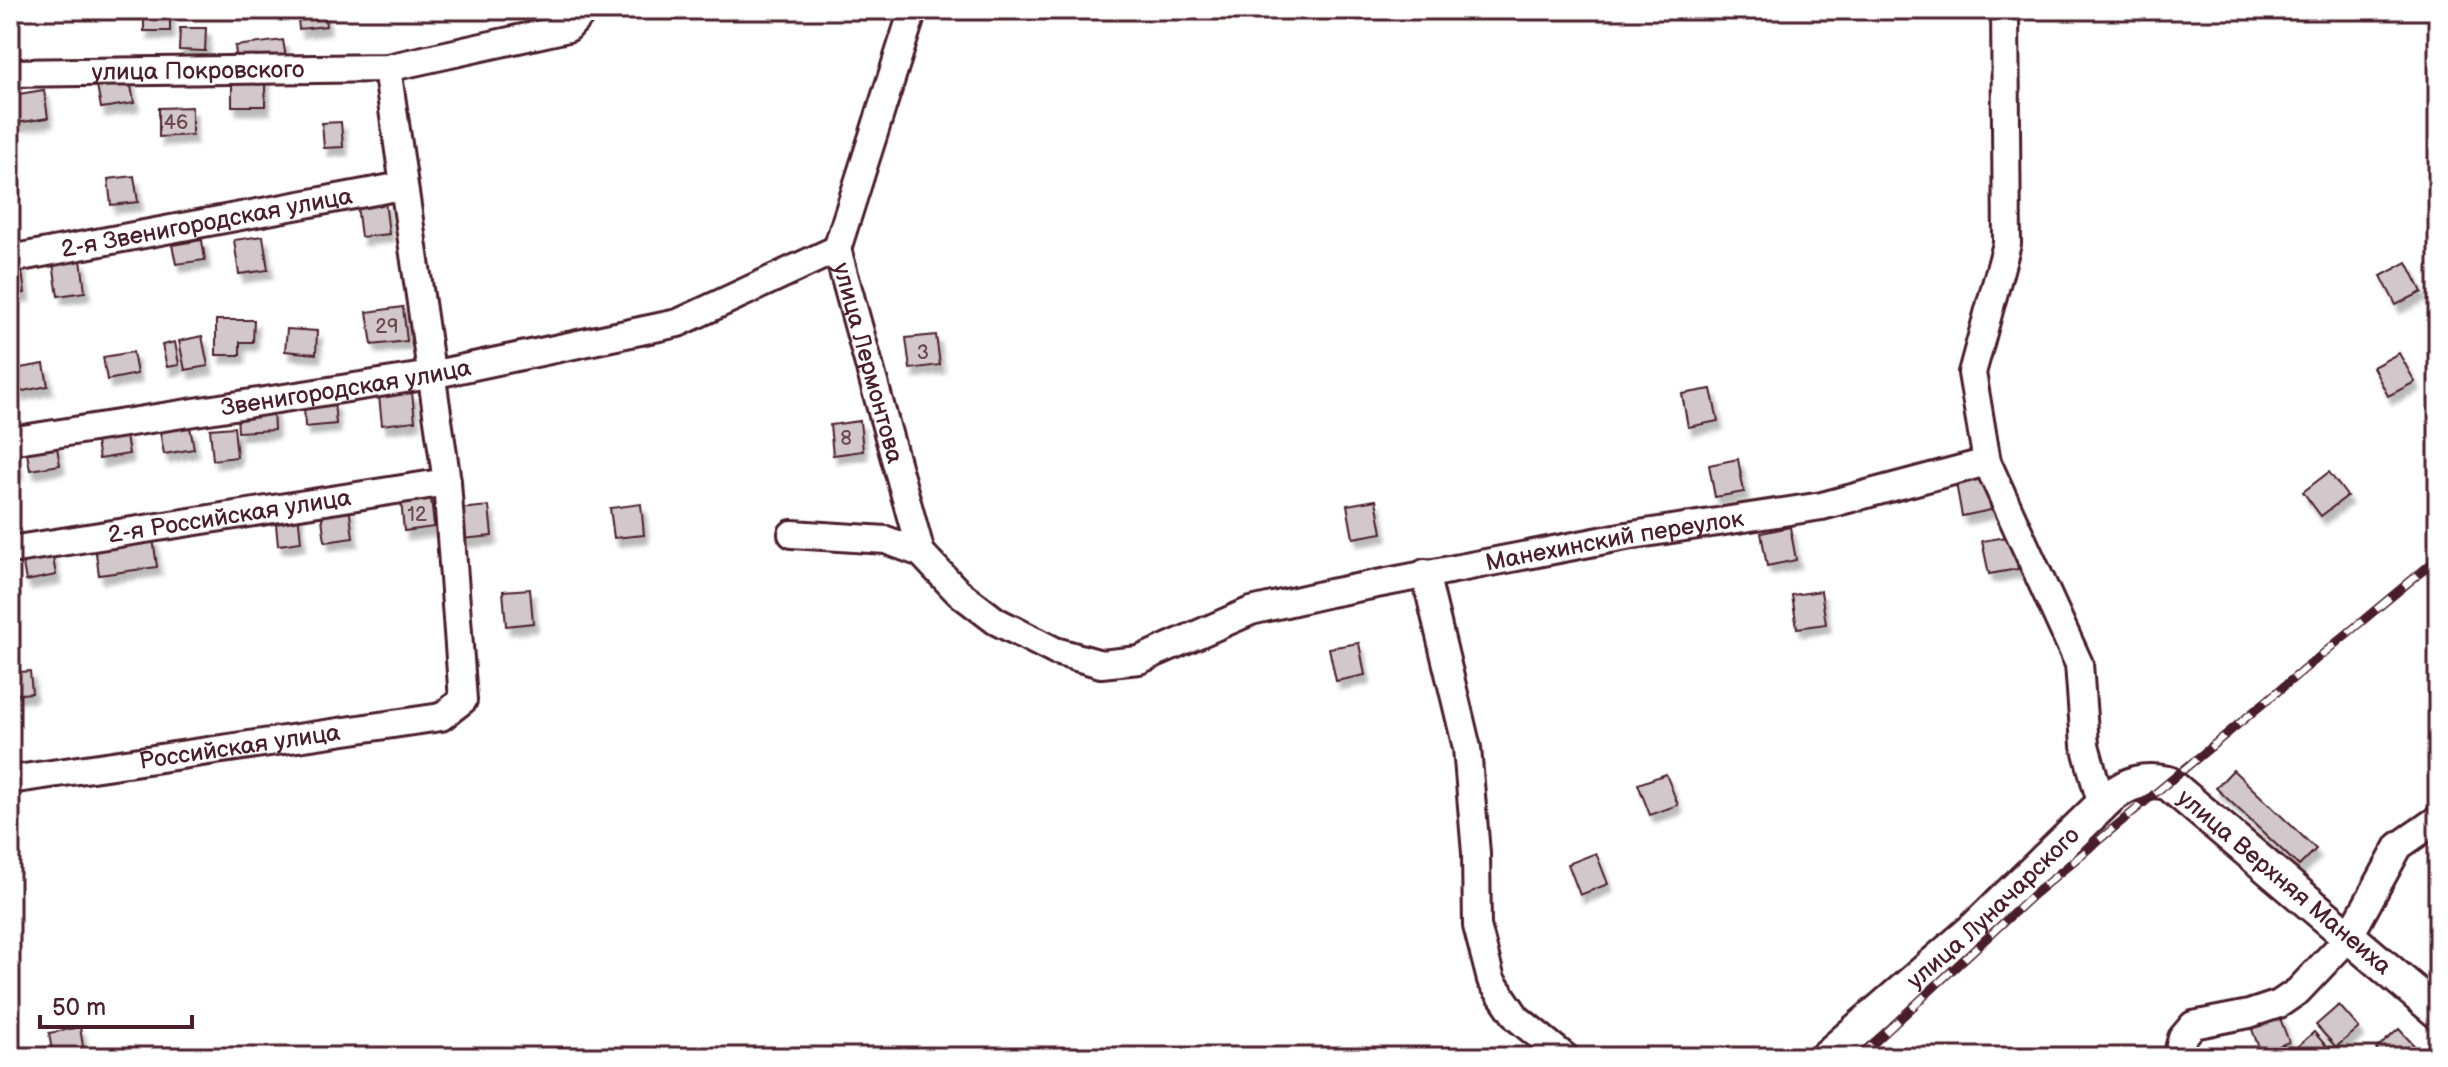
<svg xmlns="http://www.w3.org/2000/svg" width="2448" height="1067" font-family="'Balsamiq Sans',sans-serif">
<style>
.building{fill:#d2c7cb;stroke:#4a1f2b;stroke-width:2;filter:url(#shadow)}
.lines{fill:none;stroke-linecap:round;stroke-linejoin:round}
.minor-casing{stroke:#4a1f2b;stroke-width:32}
.major-casing{stroke:#4a1f2b;stroke-width:38}
.minor{stroke:#fff;stroke-width:26}
.major{stroke:#fff;stroke-width:32}
.rail-casing{stroke:#4a1f2b;stroke-width:9}
.rail{stroke:#fff;stroke-width:6;stroke-dasharray:18;stroke-linecap:butt}
.labels{text-anchor:middle;stroke-width:6;stroke-linejoin:round;paint-order:stroke}
.number-label{font-size:20px;fill:#6c4953}
.street-label{font-size:24px;fill:#4a1f2b;stroke:#fff}
</style>
<defs>
<filter id="shadow"><feDropShadow dx="4.5" dy="8" stdDeviation="2" flood-color="#0004"/></filter>
</defs>
<rect width="100%" height="100%" fill="#fff"/>
<filter id="ink" filterUnits="userSpaceOnUse"><feTurbulence type="fractalNoise" baseFrequency=".0125" numOctaves="2"/><feDisplacementMap in="SourceGraphic" scale="16" xChannelSelector="R" yChannelSelector="G"/><feConvolveMatrix kernelMatrix="1 2 1 2 8 2 1 2 1" color-interpolation-filters="sRGB"/></filter>
<g filter="url(#ink)">
<g class="building">
<rect x="144" y="10" width="26" height="21"/>
<path d="M297 10H324L326 26 299 29Z"/>
<path d="M180 28H206L205 51 179 50Z"/>
<path d="M283 40 286 58 237 64 235 46Z"/>
<rect x="232" y="78" width="33" height="28"/>
<path d="M130 80 134 103 101 108 97 85Z"/>
<path d="M44 90 48 118 16 123 12 95Z"/>
<path d="M192 107V135L159 137V108Z"/>
<path d="M341 122 343 147 324 148 322 123Z"/>
<path d="M134 176 138 202 111 205 108 179Z"/>
<path d="M385 201 389 234 361 237 357 205Z"/>
<path d="M263 236 268 270 239 274 234 240Z"/>
<path d="M202 240 205 260 176 264 172 245Z"/>
<path d="M81 259 85 292 58 296 53 263Z"/>
<path d="M2407 262 2422 292 2396 305 2381 276Z"/>
<path d="M21 265 25 293 10 295V266Z"/>
<path d="M403 307 407 341 372 345 367 312Z"/>
<path d="M216 320H254L253 342H240V355H216Z"/>
<path d="M287 329 317 331 316 354 285 351Z"/>
<path d="M936 335 940 365 910 369 906 338Z"/>
<path d="M202 336 208 366 185 370 179 341Z"/>
<path d="M175 342 179 365 167 367 162 345Z"/>
<path d="M133 352 137 374 107 380 103 357Z"/>
<path d="M2399 353 2415 382 2388 396 2373 367Z"/>
<path d="M44 364 48 386 18 392 14 369Z"/>
<path d="M1711 389 1718 421 1688 427 1682 394Z"/>
<path d="M412 392 415 421 382 425 379 396Z"/>
<path d="M334 402 336 424 305 427 304 404Z"/>
<path d="M273 407 274 430 238 432 237 414Z"/>
<path d="M860 421 863 451 833 455 830 425Z"/>
<path d="M190 427 194 449 164 454 160 432Z"/>
<path d="M234 427 237 457 213 460 210 429Z"/>
<path d="M125 431 129 454 99 459 95 437Z"/>
<path d="M56 442 60 465 30 470 26 448Z"/>
<path d="M14 449 18 471 10 473V450Z"/>
<path d="M1738 459 1744 492 1715 497 1709 465Z"/>
<path d="M2329 472 2347 496 2321 516 2303 492Z"/>
<path d="M1985 478 1991 510 1962 516 1956 483Z"/>
<path d="M431 497 434 527 404 531 401 500Z"/>
<path d="M1376 500 1382 533 1353 538 1347 505Z"/>
<path d="M641 504 644 535 614 538 610 508Z"/>
<path d="M349 506 353 538 325 542 321 510Z"/>
<path d="M489 506 492 536 462 539 459 509Z"/>
<path d="M298 512 301 542 278 545 275 514Z"/>
<path d="M1790 527 1796 560 1767 566 1761 533Z"/>
<path d="M2012 536 2018 569 1989 574 1982 541Z"/>
<path d="M153 538 157 567 99 575 95 546Z"/>
<path d="M52 553 56 575 26 581 22 558Z"/>
<path d="M530 589 533 623 506 626 503 591Z"/>
<path d="M1821 591 1826 624 1797 628 1792 595Z"/>
<path d="M1359 643 1365 675 1336 681 1329 648Z"/>
<path d="M30 671 32 693 10 695V673Z"/>
<path d="M2233 770 2316 849 2299 866 2216 788Z"/>
<path d="M1666 774 1678 805 1650 815 1638 784Z"/>
<path d="M1596 853 1608 884 1580 895 1568 864Z"/>
<path d="M2339 1005 2359 1028 2336 1047 2316 1025Z"/>
<path d="M2278 1013 2289 1042 2261 1053 2250 1024Z"/>
<path d="M80 1027 84 1053 53 1057 49 1033Z"/>
<path d="M2399 1029 2419 1051 2412 1057H2383L2376 1049Z"/>
<path d="M2314 1032 2334 1055 2296 1057 2291 1052Z"/>
<path d="M1729 1046 1736 1057H1713Z"/>
</g>
<g class="lines">
<g class="minor-casing">
<g id="minor">
<path id="s1" d="M10 73 387 68 568 28 585 10"/>
<path d="M837 249 913 10"/>
<path id="s2" d="M10 259 402 186"/>
<path id="s3" d="M10 441 431 375 678 323 837 249 921 553"/>
<path d="M1987 462 1972 373 2007 244 2005 10"/>
<path id="s4" d="M792 534 886 540 921 553 958 592 996 621 1055 651 1101 664 1139 660 1251 611 1330 593 1626 536 1822 506 1987 462 2079 664 2085 745 2102 806"/>
<path id="s5" d="M10 550 447 482"/>
<path d="M1425 573 1467 748 1476 853 1477 926 1491 980 1517 1018 1565 1057"/>
<path id="s6" d="M10 780 441 717 463 700 447 482 387 68"/>
<path d="M2177 1057 2182 1038 2193 1025 2249 1014 2279 1004 2298 991 2349 937 2399 846 2438 819"/>
</g>
</g>
<g class="major-casing">
<g id="major">
<path id="s7" d="M1826 1057 1976 927 2110 797C2130 782 2143 778 2168 783L2438 1012"/>
</g>
</g>
<use href="#minor" class="minor"/>
<use href="#major" class="major"/>
<g class="rail-casing">
<path id="rail" d="M1859 1057 2033 895 2438 558"/>
</g>
<use href="#rail" class="rail"/>
</g>
</g>
<g class="labels">
<g class="number-label">
<text x="176" y="129">46</text>
<text x="387" y="333">29</text>
<text x="923" y="359">3</text>
<text x="846" y="445">8</text>
<text x="417" y="521">12</text>
</g>
<g class="street-label">
<text dy="8" stroke="none"><textPath href="#s1" startOffset="188">улица Покровского</textPath></text>
<text dy="8" stroke="none"><textPath href="#s2" startOffset="200">2-я Звенигородская улица</textPath></text>
<text dy="8" stroke="none"><textPath href="#s3" startOffset="972">улица Лермонтова</textPath></text>
<text dy="8" stroke="none"><textPath href="#s3" startOffset="340">Звенигородская улица</textPath></text>
<text dy="8" stroke="none"><textPath href="#s5" startOffset="222">2-я Российская улица</textPath></text>
<text dy="8" stroke="none"><textPath href="#s4" startOffset="878">Манехинский переулок</textPath></text>
<text dy="8" stroke="none"><textPath href="#s6" startOffset="232">Российская улица</textPath></text>
<text dy="8" stroke="none"><textPath href="#s7" startOffset="600">улица Верхняя Манеиха</textPath></text>
<text dy="8" stroke="none"><textPath href="#s7" startOffset="224">улица Луначарского</textPath></text>
</g>
</g>
<rect width="2448" height="1067" fill="none" stroke="#fff" stroke-width="40"/>
<rect x="20" y="20" width="2408" height="1027" fill="none" stroke="#4a1f2b" stroke-width="3" filter="url(#ink)"/>
<path d="M40 1015v12h152v-12" fill="none" stroke="#4a1f2b" stroke-width="4"/>
<text x="52" y="1015" font-size="24" fill="#4a1f2b" stroke="#ffffff" stroke-width="6" paint-order="stroke">50 m</text>
</svg>
